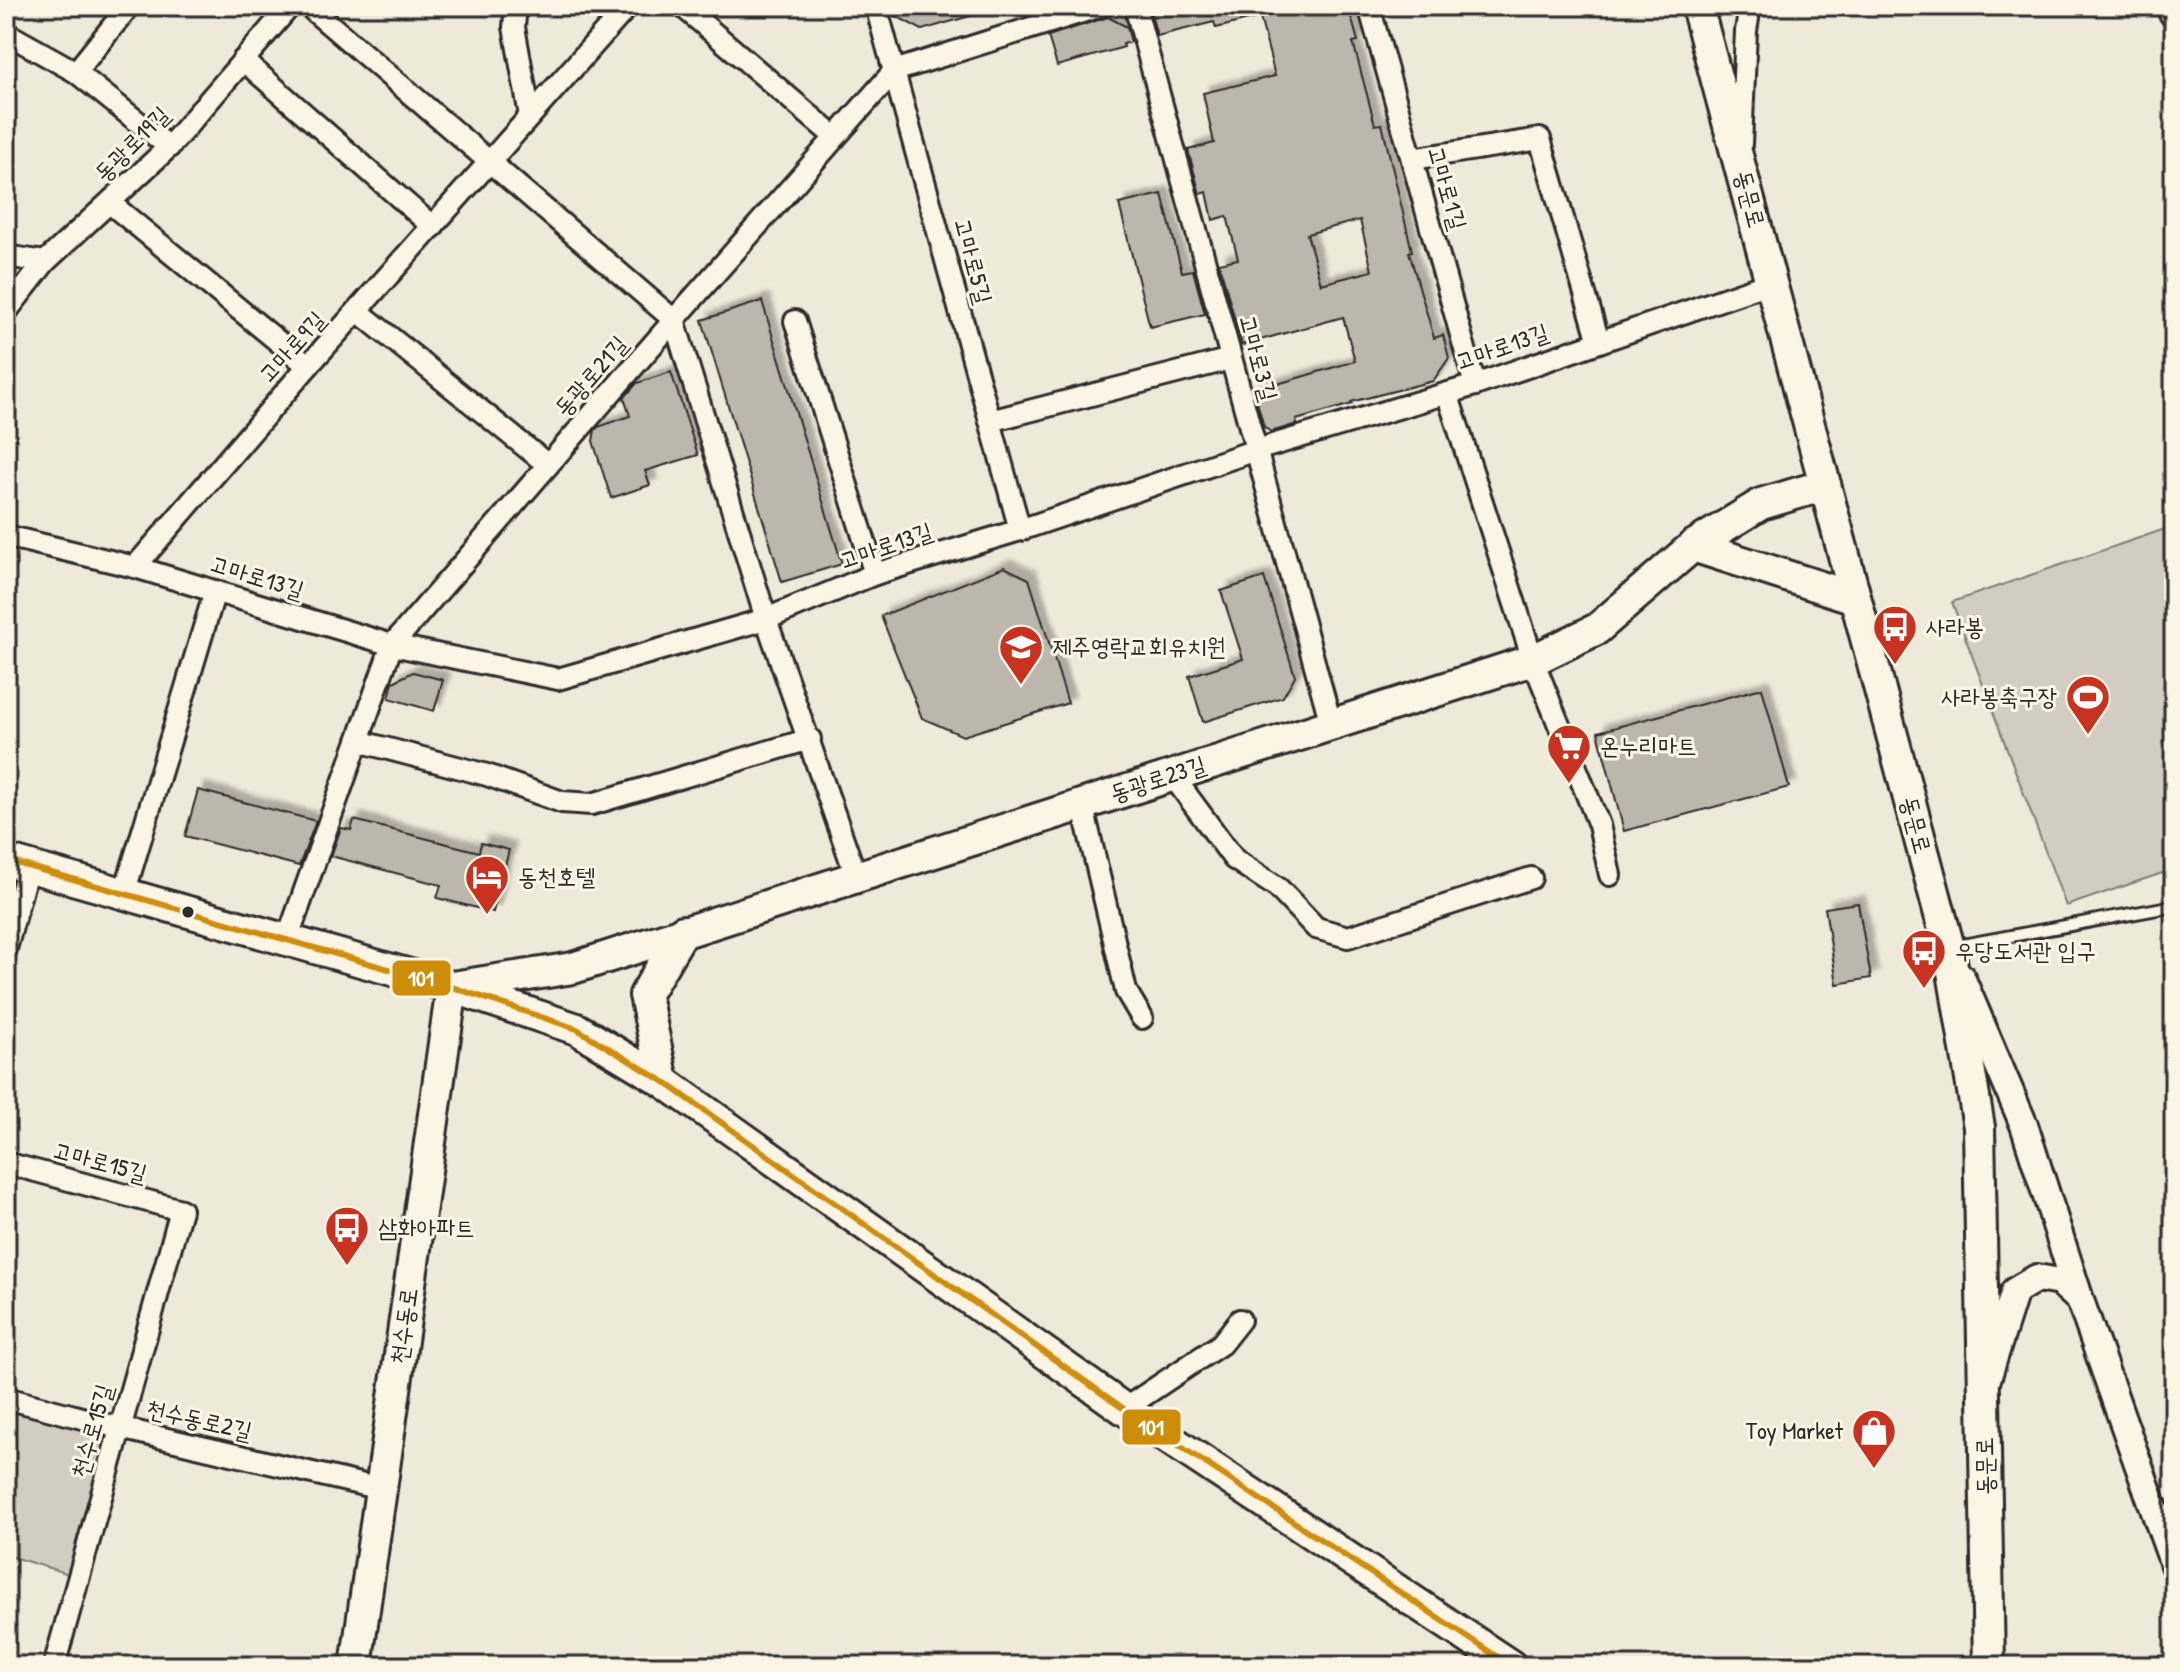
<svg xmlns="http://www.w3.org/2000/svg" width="2180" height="1672" font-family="'Patrick Hand','Poor Story',sans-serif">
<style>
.green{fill:#d2cdc0;stroke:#7e7c76;stroke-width:2}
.building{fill:#bcb7ac;stroke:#2b2b2b;stroke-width:2;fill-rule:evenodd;filter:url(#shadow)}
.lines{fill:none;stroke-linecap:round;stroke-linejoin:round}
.service-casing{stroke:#2b2b2b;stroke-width:16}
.minor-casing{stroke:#2b2b2b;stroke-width:26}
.tertiary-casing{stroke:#2b2b2b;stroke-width:32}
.secondary-casing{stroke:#2b2b2b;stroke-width:36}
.service{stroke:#fcf5e5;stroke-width:10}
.minor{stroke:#fcf5e5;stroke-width:20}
.tertiary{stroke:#fcf5e5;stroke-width:26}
.secondary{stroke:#fcf5e5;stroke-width:30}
.bus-1-casing{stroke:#fcf5e5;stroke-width:12}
.bus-1{stroke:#ce8d09;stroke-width:6}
.bus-dot{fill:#2b2b2b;stroke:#fcf5e5;stroke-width:3}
.labels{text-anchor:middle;stroke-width:6;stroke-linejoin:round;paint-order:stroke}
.street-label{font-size:24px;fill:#2b2b2b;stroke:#fcf5e5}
.poi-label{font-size:24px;fill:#2b2b2b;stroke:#fcf5e5;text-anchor:start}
.line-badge{stroke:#fcf5e5;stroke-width:3}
.badge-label{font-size:22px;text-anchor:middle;font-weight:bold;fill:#fff}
</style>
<defs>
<filter id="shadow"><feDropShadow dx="7" dy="-7" stdDeviation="2" flood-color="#0004"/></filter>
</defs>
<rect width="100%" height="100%" fill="#efe9da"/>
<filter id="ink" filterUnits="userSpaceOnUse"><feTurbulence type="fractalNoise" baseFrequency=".0125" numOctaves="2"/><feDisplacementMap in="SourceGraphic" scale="16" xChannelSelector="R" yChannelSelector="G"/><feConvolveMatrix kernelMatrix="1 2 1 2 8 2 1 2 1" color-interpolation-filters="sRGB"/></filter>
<g filter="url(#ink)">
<g class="green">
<path d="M2174 526V869L2066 906 1952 602Z"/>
<path d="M6 1405 112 1434 69 1574 6 1555Z"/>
</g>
<g class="building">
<path d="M889 6H983L984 12 922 30 892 14Z"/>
<path d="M1156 6H1348L1358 41 1353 42 1375 125 1382 124 1412 251 1409 252 1434 338 1443 335 1449 358 1433 381 1351 402 1352 404 1296 420 1297 424 1271 432 1264 427 1254 391 1355 361 1343 317 1242 345 1219 263 1238 259 1227 216 1213 220 1207 192 1200 194 1188 150 1214 143 1203 93 1275 76 1260 17 1216 28 1214 22 1157 36 1151 14ZM1360 220 1372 271 1321 284 1307 234Z"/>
<path d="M1108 17 1127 27 1131 42 1123 44 1124 47 1057 66 1048 36Z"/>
<path d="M1162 194 1182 272 1193 270 1205 314 1150 327 1119 204Z"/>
<path d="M762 301 842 564 782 582 702 320Z"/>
<path d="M671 372 698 455 645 471 650 485 611 498 593 441 595 430 598 427 630 416 624 398 637 383Z"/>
<path d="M1004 567 1029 579 1068 703 963 736 922 718 881 616Z"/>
<path d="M1264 577 1295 676 1283 697 1203 722 1189 676 1243 659 1221 591Z"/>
<path d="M413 672 443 680 434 711 389 698 393 682Z"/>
<path d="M1762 688 1789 787 1624 831 1598 732Z"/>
<path d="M198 790 316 821 299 866 185 836Z"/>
<path d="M354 820 479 852 481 843 509 850 493 912 437 898 441 885 331 856 341 828 351 830Z"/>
<path d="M1858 903 1871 978 1837 984 1825 908Z"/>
</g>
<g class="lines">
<g class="service-casing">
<path id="service" d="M1951 947 2174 906"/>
</g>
<g class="minor-casing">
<g id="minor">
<path d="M308 6 674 320 766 619 856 876"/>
<path d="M516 6 514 27 530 116"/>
<path d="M682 6 835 137"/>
<path d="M876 6 1020 530"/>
<path d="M1135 6 1331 724"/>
<path d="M1369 6 1475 385"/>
<path d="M2165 6 2174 19"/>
<path d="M6 33 76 72 169 147"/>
<path d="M243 60 433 227"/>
<path d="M76 72 129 6"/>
<path d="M1741 144 1746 31 1750 6"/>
<path d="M1412 159 1540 139 1599 342"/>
<path d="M110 203 308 366"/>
<path d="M6 256 45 262"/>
<path d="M6 312 45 262 169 147 290 6"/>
<path d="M359 312 548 465"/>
<path d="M795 321 875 574"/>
<path d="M1447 393 1533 660 1599 825 1610 875"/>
<path d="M990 421 1231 359"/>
<path d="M6 536 135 567 392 645 558 679 766 619 875 574 1020 530 1256 450 1475 385 1772 282"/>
<path d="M135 567 308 366 628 6"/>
<path d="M358 741 487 775 562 802 592 804 810 739"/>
<path d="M1172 775 1234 859 1278 888 1316 928 1348 937 1531 878"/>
<path d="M1082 803 1126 991 1142 1018"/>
<path d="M124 894 215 591"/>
<path d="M287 940 392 645 674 320 894 71 1101 6"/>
<path d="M6 949 28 867"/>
<path d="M6 1163 181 1210 54 1666"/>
<path d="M6 1398 120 1428 381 1489"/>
<path d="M1124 1409 1221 1344 1240 1320"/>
</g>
</g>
<g class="tertiary-casing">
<g id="tertiary">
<path d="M1961 977 2024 1125 2080 1300 2174 1565"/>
<path d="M1987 1379 2015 1291 2037 1278 2060 1282 2080 1300"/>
</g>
</g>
<g class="secondary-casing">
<g id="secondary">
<path d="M1697 6 1949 948 1979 1127 1989 1666"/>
<path d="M1693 546 1855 598"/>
<path d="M6 860 452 987 577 1029 663 1081 1124 1409 1511 1666"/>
<path d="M663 1081 645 995 683 931"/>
<path d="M356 1666 452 987 573 968 1533 660 1597 629 1693 546 1761 504 1825 485"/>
</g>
</g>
<use href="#service" class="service"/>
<use href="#minor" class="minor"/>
<use href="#tertiary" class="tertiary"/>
<use href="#secondary" class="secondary"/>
<g class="bus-1-casing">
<path id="bus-1" d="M6 860 452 987 577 1029 663 1081 1124 1409 1511 1666"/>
</g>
<use href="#bus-1" class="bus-1"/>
</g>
</g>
<defs>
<g id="bus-pin" transform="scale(2.3)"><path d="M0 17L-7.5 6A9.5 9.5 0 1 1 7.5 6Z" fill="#c8321e" stroke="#fcf5e5"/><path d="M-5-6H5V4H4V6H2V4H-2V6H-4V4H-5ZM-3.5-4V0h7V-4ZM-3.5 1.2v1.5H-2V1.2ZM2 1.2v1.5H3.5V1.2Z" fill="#fff"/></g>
<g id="school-pin" transform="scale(2.3)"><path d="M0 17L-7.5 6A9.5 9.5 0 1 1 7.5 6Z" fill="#c8321e" stroke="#fcf5e5"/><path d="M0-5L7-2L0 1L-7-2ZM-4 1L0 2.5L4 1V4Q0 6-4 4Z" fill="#fff"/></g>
<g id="stadium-pin" transform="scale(2.3)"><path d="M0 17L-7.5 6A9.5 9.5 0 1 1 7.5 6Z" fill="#c8321e" stroke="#fcf5e5"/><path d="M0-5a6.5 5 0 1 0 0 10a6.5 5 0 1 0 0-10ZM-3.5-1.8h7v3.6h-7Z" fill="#fff"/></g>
<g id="supermarket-pin" transform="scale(2.3)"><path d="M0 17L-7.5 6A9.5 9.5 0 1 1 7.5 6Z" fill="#c8321e" stroke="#fcf5e5"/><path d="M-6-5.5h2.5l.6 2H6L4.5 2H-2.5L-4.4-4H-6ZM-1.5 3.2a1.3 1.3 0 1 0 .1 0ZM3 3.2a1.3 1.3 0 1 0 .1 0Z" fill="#fff"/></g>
<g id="hotel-pin" transform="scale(2.3)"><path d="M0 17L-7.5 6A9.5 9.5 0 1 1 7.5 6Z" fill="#c8321e" stroke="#fcf5e5"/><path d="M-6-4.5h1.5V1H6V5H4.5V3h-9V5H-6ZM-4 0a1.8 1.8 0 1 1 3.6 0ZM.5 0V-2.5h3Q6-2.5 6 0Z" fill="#fff"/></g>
<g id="shop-pin" transform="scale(2.3)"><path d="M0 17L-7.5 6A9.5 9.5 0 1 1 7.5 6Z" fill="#c8321e" stroke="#fcf5e5"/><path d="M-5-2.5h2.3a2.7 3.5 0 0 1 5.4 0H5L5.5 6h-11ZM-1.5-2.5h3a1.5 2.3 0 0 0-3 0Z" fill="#fff"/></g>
</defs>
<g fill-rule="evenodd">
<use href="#bus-pin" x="1895" y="627"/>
<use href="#school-pin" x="1021" y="647"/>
<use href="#stadium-pin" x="2088" y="697"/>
<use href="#supermarket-pin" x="1569" y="746"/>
<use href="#hotel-pin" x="487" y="877"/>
<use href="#bus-pin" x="1924" y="951"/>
<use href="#bus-pin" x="347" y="1228"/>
<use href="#shop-pin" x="1874" y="1431"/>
</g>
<circle class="bus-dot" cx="188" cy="912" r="7"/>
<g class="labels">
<g class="street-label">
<text transform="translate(132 144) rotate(-45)" y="8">동광로19길</text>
<text transform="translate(1447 188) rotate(74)" y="8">고마로1길</text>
<text transform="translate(1750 199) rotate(75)" y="8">동문로</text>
<text transform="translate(973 261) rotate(75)" y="8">고마로5길</text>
<text transform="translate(292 347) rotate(-48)" y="8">고마로9길</text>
<text transform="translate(1502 347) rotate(-19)" y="8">고마로13길</text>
<text transform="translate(1258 358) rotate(75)" y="8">고마로3길</text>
<text transform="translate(591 376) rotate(-49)" y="8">동광로21길</text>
<text transform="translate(886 546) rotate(-19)" y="8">고마로13길</text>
<text transform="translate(257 577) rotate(17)" y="8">고마로13길</text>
<text transform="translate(1158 779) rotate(-18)" y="8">동광로23길</text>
<text transform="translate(1916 825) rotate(75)" y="8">동문로</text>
<text transform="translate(100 1162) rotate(15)" y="8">고마로15길</text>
<text transform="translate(404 1326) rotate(-82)" y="8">천수동로</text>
<text transform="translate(199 1420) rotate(13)" y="8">천수동로2길</text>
<text transform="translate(92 1431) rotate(-74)" y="8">천수로15길</text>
<text transform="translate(1985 1466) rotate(-91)" y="8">동문로</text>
</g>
<g class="poi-label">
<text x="1926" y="635">사라봉</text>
<text x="1052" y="655">제주영락교회유치원</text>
<text x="2057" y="705" text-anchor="end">사라봉축구장</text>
<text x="1600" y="754">온누리마트</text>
<text x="518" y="885">동천호텔</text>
<text x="1955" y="959">우당도서관 입구</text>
<text x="378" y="1236">삼화아파트</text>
<text x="1843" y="1439" text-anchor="end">Toy Market</text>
</g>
</g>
<g class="line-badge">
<rect x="391" y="959" width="61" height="38" rx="8" fill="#ce8d09"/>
<rect x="1121" y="1408" width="61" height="38" rx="8" fill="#ce8d09"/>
</g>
<g class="badge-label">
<text x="421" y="986">101</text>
<text x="1151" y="1435">101</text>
</g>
<rect width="2180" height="1672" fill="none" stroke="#fcf5e5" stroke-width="32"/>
<rect x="16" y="16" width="2148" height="1640" fill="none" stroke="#2b2b2b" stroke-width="3" filter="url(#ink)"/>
</svg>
